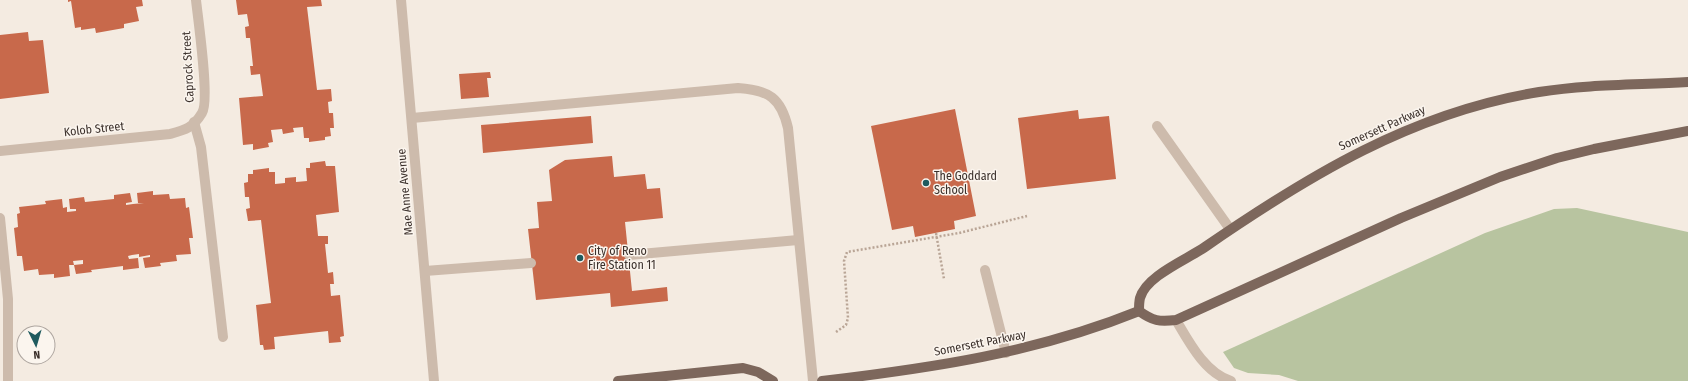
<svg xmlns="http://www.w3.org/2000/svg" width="1688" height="381" font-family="'Fira Sans Condensed',sans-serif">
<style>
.green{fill:#b8c4a0}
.building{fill:#c8694b}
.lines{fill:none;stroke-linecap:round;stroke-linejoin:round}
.path{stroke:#b9a596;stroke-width:2.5;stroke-dasharray:2 2;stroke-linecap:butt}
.minor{stroke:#cdbbac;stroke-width:10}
.major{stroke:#7d675c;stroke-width:10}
.poi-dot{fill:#1f5a5e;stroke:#fbf5ee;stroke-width:1.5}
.labels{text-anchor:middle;stroke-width:3;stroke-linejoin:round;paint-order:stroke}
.street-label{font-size:12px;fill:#3b302b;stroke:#fbf5ee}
.poi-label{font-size:12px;fill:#3b302b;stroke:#fbf5ee;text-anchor:start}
</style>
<rect width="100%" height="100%" fill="#f4ebe1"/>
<path class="green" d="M1577 208 1688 232V381H1298L1279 375 1248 373 1234 368 1223 352 1485 233 1554 209Z"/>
<g class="building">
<path d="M68 0H142L143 6 136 7 139 21 124 24V28L96 33 95 28 81 30V27L75 28 71 1 68 2Z"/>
<path d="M236 0H321L322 6 307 7 317 90 331 89 332 101 328 102 329 113H333L334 128H330L331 136 325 137V140L309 142V138H304L303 127 293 128 294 132 283 134 282 129 271 130 273 142 268 143 269 147 253 150V144L243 145 239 98 263 96 260 74 251 75 250 66H253L250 38H246L245 27 249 26 247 14 238 15Z"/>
<path d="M28 32 29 41 43 40 49 93 0 99V35Z"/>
<path d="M490 72 491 78H487L489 97 461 99 459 74Z"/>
<path d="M955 109 976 216 954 221 955 229 915 237 913 226 892 230 871 126Z"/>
<path d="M1078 110 1079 119 1109 116 1116 179 1027 189 1018 118Z"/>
<path d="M591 116 593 143 483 153 481 125Z"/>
<path d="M612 156 614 177 645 174 647 189 660 188 663 218 625 222 632 291 667 287 668 301 611 307 610 293 536 300 528 229 539 228 537 202 552 201 549 170 565 160Z"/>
<path d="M325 161 326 166H335L339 212 316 215 318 236H328V244H325L328 273 333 272 334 284H330L331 296 340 295 344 336 340 337 341 342 329 343 328 331 274 337 275 349 264 350 263 345H260L256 305 271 303 261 220 248 221 246 209 250 208 249 197H245L244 183 248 182V174H253V170L269 168V172H275V184L285 183V178L296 177V182L307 181 306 168H310V163Z"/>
<path d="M153 191V195L169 194 170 199 185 198 186 208 189 207 193 238H189L191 254 176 255 177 261 160 263 161 266 145 268 143 258 150 257V255L139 257V254L132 255 128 256 129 259 138 258 139 268 123 270V266L91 270 92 272 76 274 74 265 83 264V260L73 261 74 265H69L70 276 54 278V274L39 275 38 269 24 271 22 256H17L14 228 18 227 17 214 20 213 19 207 46 204 45 201 62 199 63 208 67 207V212L76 211V209H70L69 199 84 197 85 202 114 199V195L130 193 132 202 126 203V205L133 204 144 203H138L137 193Z"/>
</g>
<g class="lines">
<g class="path">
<path d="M936 233 944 279"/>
<path d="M836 332 846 325 848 318 844 261 847 252 959 233 1027 216"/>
</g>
<g class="minor">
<path d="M401 0 434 381"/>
<path d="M412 118 738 88C769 90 781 98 788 128L813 381"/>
<path d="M194 122 201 147 223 337"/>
<path d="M1157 126 1230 229"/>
<path d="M0 151 170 134C185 130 193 128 202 113 210 101 198 19 196 0"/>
<path d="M0 218 8 299V381"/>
<path d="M629 255 798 240"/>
<path d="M985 270 1006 353"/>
<path d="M425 271 531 263"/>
<path d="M1176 320C1189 342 1205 373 1231 381"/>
</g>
<g class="major">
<path d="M1139 311C1139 307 1139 302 1140 298 1146 276 1186 260 1205 247 1308 176 1413 112 1539 92 1588 84 1639 85 1688 82"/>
<path d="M1139 311C1153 321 1159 322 1176 320L1401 218 1500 177 1557 158 1594 149 1688 131"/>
<path d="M618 381 743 368 758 372 773 381"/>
<path d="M822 381C932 368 1035 353 1139 311"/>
</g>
</g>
<g class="poi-dot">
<circle cx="926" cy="183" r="4"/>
<circle cx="580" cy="258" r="4"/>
</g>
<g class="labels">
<g class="street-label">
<text transform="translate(188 67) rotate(-93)" y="4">Caprock Street</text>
<text transform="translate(1382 128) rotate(-24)" y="4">Somersett Parkway</text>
<text transform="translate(94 129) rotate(-6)" y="4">Kolob Street</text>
<text transform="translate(405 192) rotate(-95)" y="4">Mae Anne Avenue</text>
<text transform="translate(980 343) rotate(-11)" y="4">Somersett Parkway</text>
</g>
<g class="poi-label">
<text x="934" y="180">The Goddard<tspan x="934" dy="14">School</tspan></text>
<text x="588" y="255">City of Reno<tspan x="588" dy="14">Fire Station 11</tspan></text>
</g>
</g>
<g transform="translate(36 345) rotate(175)"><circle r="19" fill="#fbf5ee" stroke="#aea6a0"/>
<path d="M0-3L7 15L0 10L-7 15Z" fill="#1f5a5e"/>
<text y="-6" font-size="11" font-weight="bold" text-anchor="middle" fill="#3b302b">N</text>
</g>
</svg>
